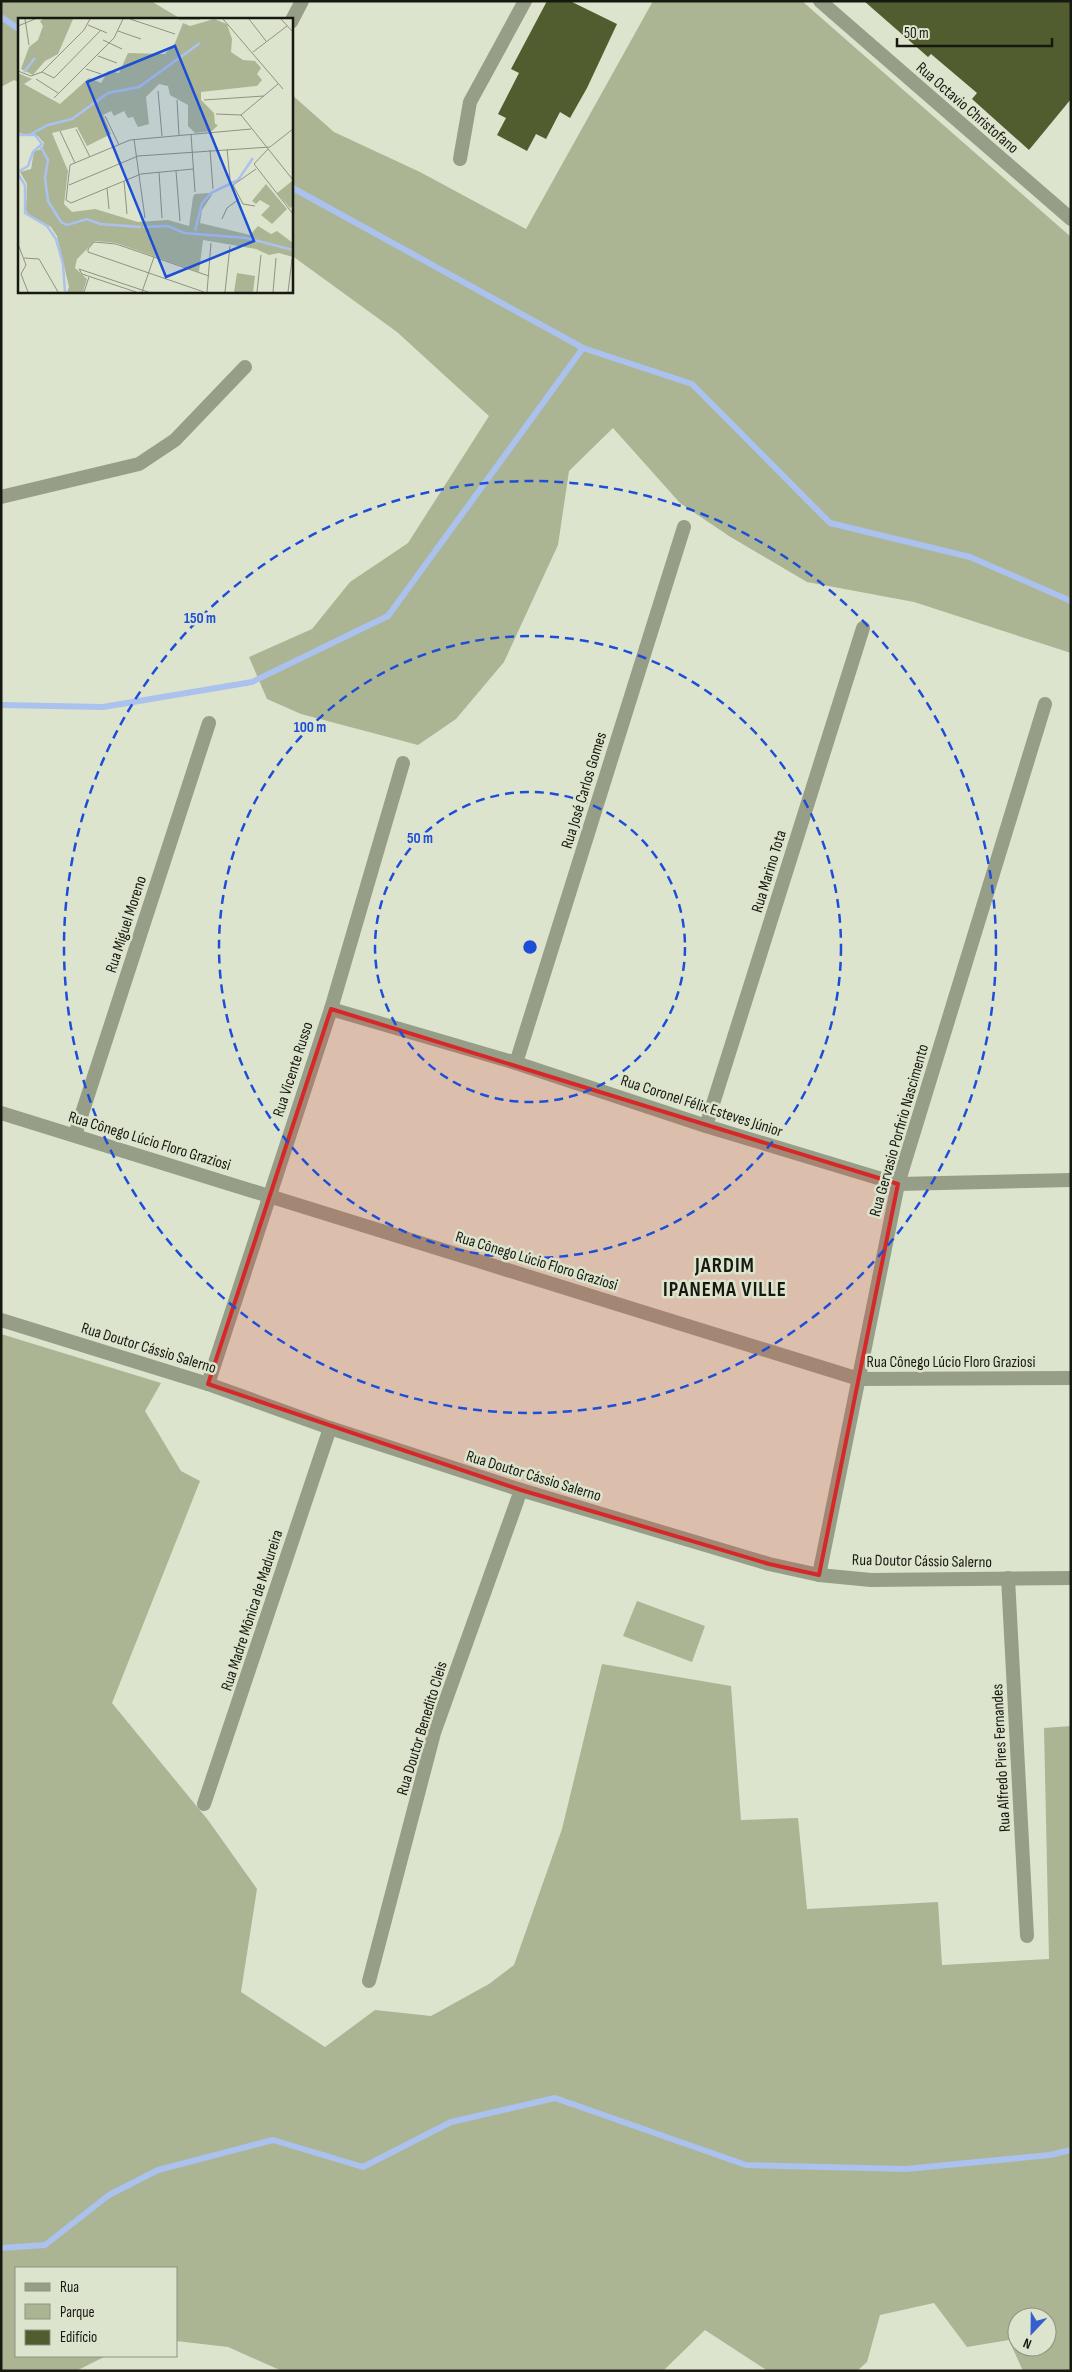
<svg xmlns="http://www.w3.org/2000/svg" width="1072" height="2372" font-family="'Sofia Sans Condensed',sans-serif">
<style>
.green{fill:#abb594;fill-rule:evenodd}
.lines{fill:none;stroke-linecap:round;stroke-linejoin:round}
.stream{stroke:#abc1ee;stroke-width:6}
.building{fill:#515d2f}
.minor{stroke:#979e88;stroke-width:14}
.marked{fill:#d62828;fill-opacity:0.2;stroke:#d62828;stroke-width:4;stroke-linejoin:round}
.ring{fill:none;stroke:#1d4ed8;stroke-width:2.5;stroke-dasharray:9 6}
.labels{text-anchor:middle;stroke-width:5;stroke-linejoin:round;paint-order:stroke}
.street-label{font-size:16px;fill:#171911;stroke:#dde4cd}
.district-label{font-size:21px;font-weight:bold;letter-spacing:1px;fill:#171911;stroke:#dde4cd}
.inset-river{fill:none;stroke:#abc1ee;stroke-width:2.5}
.inset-road{fill:none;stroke:#8e9382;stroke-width:1}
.view{fill:#1d4ed8;fill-opacity:0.15;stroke:#1d4ed8;stroke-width:2.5}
.inset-edge{fill:none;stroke:#171911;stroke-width:2.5}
.centre{fill:#1d4ed8;stroke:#dde4cd;stroke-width:2.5}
.ring-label{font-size:15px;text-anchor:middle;font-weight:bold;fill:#1d4ed8;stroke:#dde4cd;stroke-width:5;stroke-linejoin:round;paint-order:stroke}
</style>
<rect width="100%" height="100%" fill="#dde4cd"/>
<g class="green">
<path d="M1 1H151L181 19H19V82L14 80 1 87Z"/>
<path d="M653 1H802L1071 237V653L914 602 807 582 729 536 680 503 613 428 569 471 558 545 504 662 456 719 418 745 301 714 267 699 249 657 312 629 350 582 408 543 489 416 397 332 291 255V94L334 132 420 172 526 229Z"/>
<path d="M1 1334 161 1383 145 1411 181 1471 200 1481 112 1703 208 1820 257 1889 241 1992 325 2047 375 2010 431 2016 489 1984 514 1965 562 1829 602 1664 731 1686 741 1820 798 1818 807 1909 938 1902 942 1965 1049 1959 1044 1728 1071 1726V2371H1023L1009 2340 967 2347 934 2303 880 2315 867 2362 857 2371H768L705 2330 663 2371H282L228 2347 176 2341V2268H16V2356H106L76 2371H1ZM1017 2317H1047V2347H1017Z"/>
<path d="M637 1601 705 1626 692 1662 623 1636Z"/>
</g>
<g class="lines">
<g class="stream">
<path d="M1 17 19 29"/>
<path d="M291 187 583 348 692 384 830 523 970 557 1071 601"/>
<path d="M1 705 103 707 252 682 388 616 583 348"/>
<path d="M1 2248 45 2245 109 2195 158 2170 273 2140 363 2167 451 2122 555 2098 746 2165 906 2169 1050 2155 1071 2150"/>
</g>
</g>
<g class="building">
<path d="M547 1H570L617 24 587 88 570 118 560 112 546 139 536 134 527 151 497 135 506 118 498 114 519 73 511 69Z"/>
<path d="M864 1H1071V99L1029 150 972 99 977 93 931 54 928 57Z"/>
</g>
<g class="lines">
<g class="minor">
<path d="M820 1 1071 219"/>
<path d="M291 22 302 1"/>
<path d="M460 159 470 102 525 1"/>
<path d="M1 497 139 464 175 440 245 367"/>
<path d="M331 1009 516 1063 706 1126 898 1184 1071 1180"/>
<path d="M516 1063 684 527"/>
<path d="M1 1113 859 1379 1071 1378"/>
<path d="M706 1126 863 628"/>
<path d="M75 1135 209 723"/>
<path d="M1 1320 208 1384 330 1428 521 1490 769 1564 819 1575 871 1580 1071 1578"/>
<path d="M208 1384 331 1009 403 763"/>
<path d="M819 1575 898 1184 1045 704"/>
<path d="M1008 1578 1027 1936"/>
<path d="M204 1804 330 1428"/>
<path d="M369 1981 434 1733 521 1490"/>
</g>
</g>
<path class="marked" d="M331 1009 898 1184 819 1575 769 1564 521 1490 208 1384Z"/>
<g class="ring">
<circle cx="530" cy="947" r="155"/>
<circle cx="530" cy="947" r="311"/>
<circle cx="530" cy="947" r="466"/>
</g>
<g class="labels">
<g class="street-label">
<text transform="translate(968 107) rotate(41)" y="6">Rua Octavio Christofano</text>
<text transform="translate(583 790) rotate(-73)" y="6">Rua José Carlos Gomes</text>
<text transform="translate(768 871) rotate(-73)" y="6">Rua Marino Tota</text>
<text transform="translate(125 924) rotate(-72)" y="6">Rua Miguel Moreno</text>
<text transform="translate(292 1069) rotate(-72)" y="6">Rua Vicente Russo</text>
<text transform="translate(702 1105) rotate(18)" y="6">Rua Coronel Félix Esteves Júnior</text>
<text transform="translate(898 1130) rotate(-74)" y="6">Rua Gervasio Porfirio Nascimento</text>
<text transform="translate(150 1140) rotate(17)" y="6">Rua Cônego Lúcio Floro Graziosi</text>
<text transform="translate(537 1260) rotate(17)" y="6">Rua Cônego Lúcio Floro Graziosi</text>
<text transform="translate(149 1347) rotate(17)" y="6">Rua Doutor Cássio Salerno</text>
<text x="951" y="1367">Rua Cônego Lúcio Floro Graziosi</text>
<text transform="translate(534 1475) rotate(17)" y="6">Rua Doutor Cássio Salerno</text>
<text transform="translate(922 1560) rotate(1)" y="6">Rua Doutor Cássio Salerno</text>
<text transform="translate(251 1610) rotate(-72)" y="6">Rua Madre Mônica de Madureira</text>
<text transform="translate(421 1728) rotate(-73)" y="6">Rua Doutor Benedito Cleis</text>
<text transform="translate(1000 1758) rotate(-93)" y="6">Rua Alfredo Pires Fernandes</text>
</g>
<g class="district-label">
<text x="725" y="1272">JARDIM<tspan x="725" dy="24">IPANEMA VILLE</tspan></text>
</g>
</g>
<g transform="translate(18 18)">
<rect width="275" height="275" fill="#dde4cd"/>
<path d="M25 1H55L40 36 27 43 15 57 3 51 11 29 20 22 25 8 22 3ZM196 1 209 6 214 21 213 34 225 42 237 43 243 50 239 56 244 62 239 68 183 74V82L196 95 197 106 200 107 194 113 177 115 170 108V87L152 77 150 68 141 66 128 79 131 106 120 109 115 99 110 100 106 93 96 98 93 93 85 97 93 116 69 128 59 109 34 115 50 153 46 186 54 194 77 191 120 204 150 202 171 208 175 179 177 176 191 175 194 177 184 192 182 205 232 217 240 208 253 216 259 213 275 225V239L261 235 251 237 238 231 185 222 181 254 98 225 77 223 59 241 57 250 69 261 65 274H49L51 269 39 218 33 209 10 196 8 192 9 166 2 154 13 151 16 133 24 131 26 125 20 118 0 115V55L14 61 6 66 42 86 71 60 83 65 90 53 101 55 110 35 147 36 157 25 165 5 172 8ZM274 163 275 188 272 190 259 175ZM248 166 269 191 254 206 243 197 252 188 242 182 238 186 234 183ZM219 255 237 258 235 274H216Z" fill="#abb594"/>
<path class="inset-river" d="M6 54 17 40M13 116 30 107 54 101 90 75 121 69 182 25M0 117H17L24 126 15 134 10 148 0 154M23 129 30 142 27 160 30 183 43 204 49 207 69 201 82 206 123 209M0 156 7 167V195L29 208 38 221 45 246 47 274M125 209 150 208 166 215 228 220 275 232M177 213 184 185 193 175 220 162 235 140"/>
<path class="inset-road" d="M7 1 11 27M112 1 157 16M161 1H182M205 1 265 71M231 1 248 23M263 1 275 14M70 7 89 15M0 8 17 1M100 13 123 21M85 22 104 31M235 34 269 8M80 38 99 45M68 51 83 56M0 53 13 58 24 54 66 12 72 1M24 54 36 60 83 12M18 61 40 75M140 73 144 118M36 80 96 20 105 1M159 82 161 117M186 82 246 78M198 96 223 97M223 97 275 162M223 97 260 66M87 98 101 127M58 111 72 139M42 113 57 145M173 116 177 174M116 121 127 200M209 131 212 161M250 131 236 146 275 196M192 132 195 171M175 151 123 156 53 185 48 182 52 147 112 122 233 111M158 153 162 203M141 154 144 200M106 163 109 196M51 167 120 138 252 129 275 111M89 170 91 191M237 188 225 186 215 167 238 151M204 201 209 190 221 181M0 226 8 247 3 256 10 274M6 240 21 241 40 274M61 251 130 274M61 251 64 256 118 274M66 274 71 259M124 274 136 239M186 274 70 234V231L76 224 98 226 191 258M189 274 193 225M207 274 212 228M239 274 243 237M255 274 258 240M270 274 274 241"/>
<path class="view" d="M157 28 236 223 148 259 69 64Z"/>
<rect width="275" height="275" class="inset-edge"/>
</g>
<circle cx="530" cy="947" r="8" class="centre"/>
<g class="ring-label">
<text x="200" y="623">150 m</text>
<text x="310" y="732">100 m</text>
<text x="420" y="843">50 m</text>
</g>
<rect width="1072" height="2372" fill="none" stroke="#171911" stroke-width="5"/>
<rect x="15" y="2267" width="162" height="90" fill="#dde4cd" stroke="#8e9382"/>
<rect x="25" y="2283" width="25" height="8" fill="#979e88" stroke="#8e9382"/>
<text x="60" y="2292" font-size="15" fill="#171911">Rua</text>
<rect x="25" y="2304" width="25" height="15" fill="#abb594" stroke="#8e9382"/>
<text x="60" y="2317" font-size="15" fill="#171911">Parque</text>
<rect x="25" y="2330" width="25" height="15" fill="#515d2f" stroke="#8e9382"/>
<text x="60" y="2342" font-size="15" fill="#171911">Edifício</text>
<g transform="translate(1032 2332) rotate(202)"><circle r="24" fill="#dde4cd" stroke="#8e9382"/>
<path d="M0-4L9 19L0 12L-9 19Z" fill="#355ece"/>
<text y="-8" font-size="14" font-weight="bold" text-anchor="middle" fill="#171911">N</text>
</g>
<path d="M897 38v8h155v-8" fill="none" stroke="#171911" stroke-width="2.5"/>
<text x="904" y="38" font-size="15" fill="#171911" stroke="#dde4cd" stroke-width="4" paint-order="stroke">50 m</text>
</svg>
